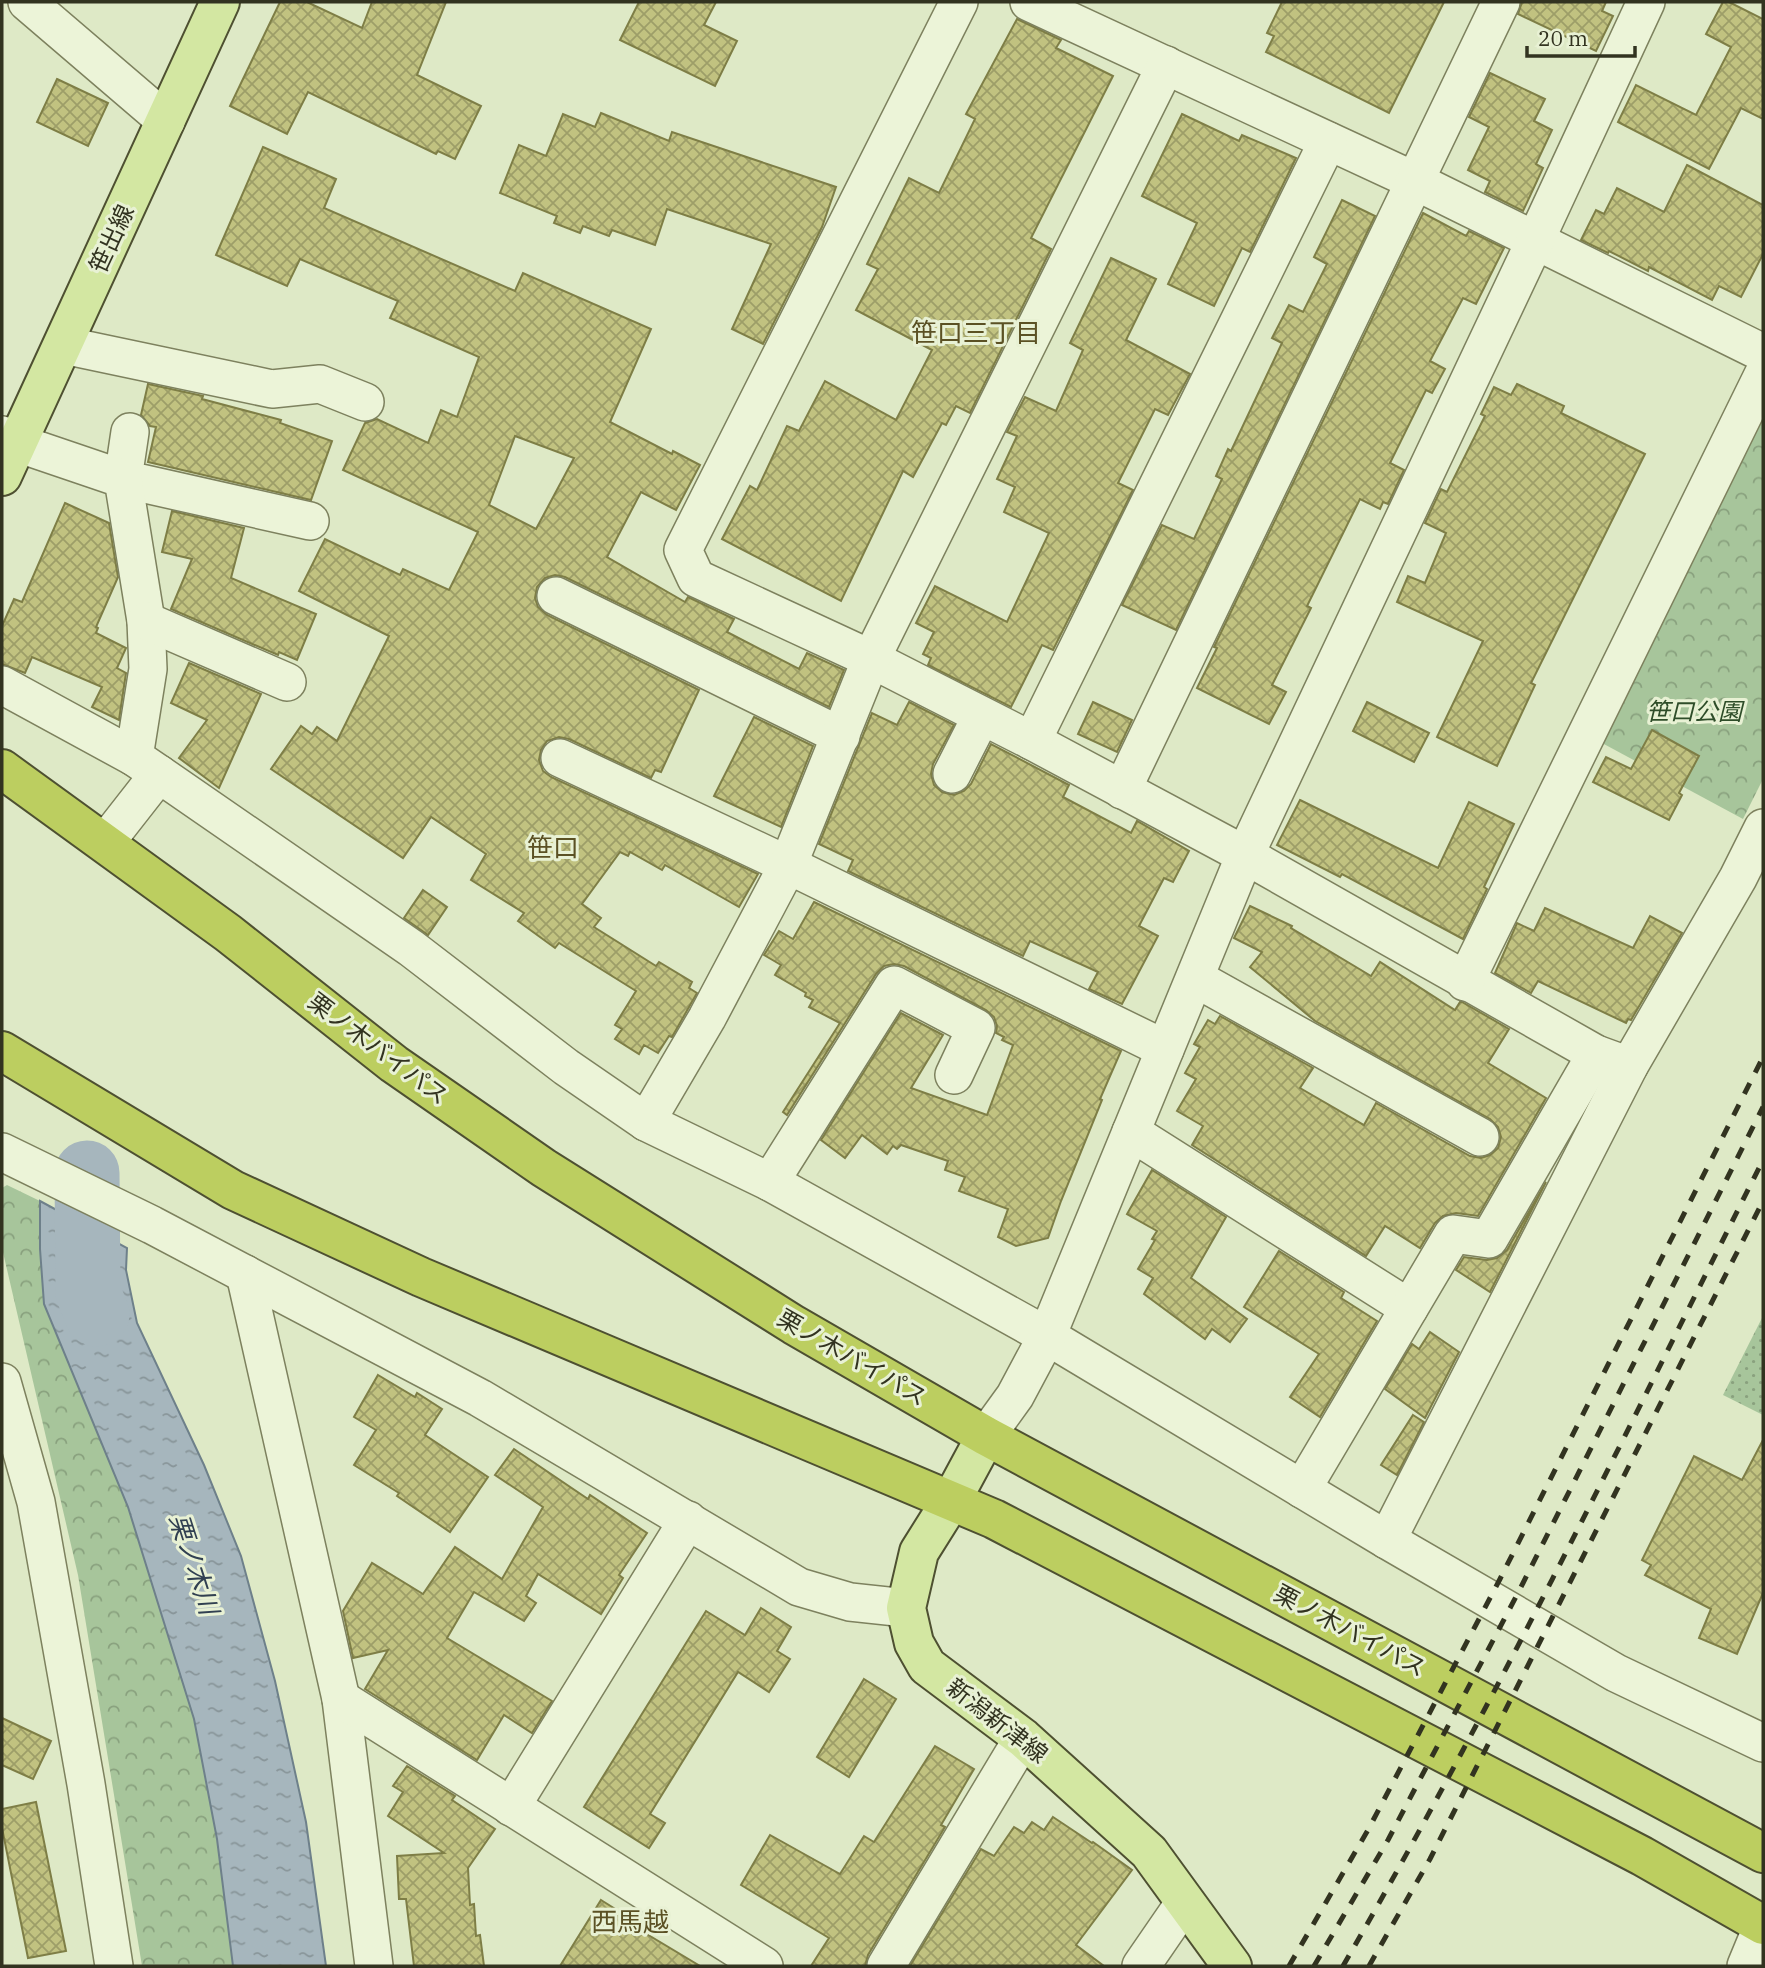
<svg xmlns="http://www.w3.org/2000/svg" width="1765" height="1968" font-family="'IBM Plex Serif','Noto Sans JP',serif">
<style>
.grass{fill:url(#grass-dots)}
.park{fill:url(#park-crowns)}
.water{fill:url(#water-ripples);stroke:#6e808a;stroke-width:2}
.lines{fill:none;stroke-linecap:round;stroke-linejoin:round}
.river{stroke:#a6b6bd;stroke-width:65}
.building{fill:url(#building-cross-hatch);stroke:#7e7e46;stroke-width:2;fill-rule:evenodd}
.minor-casing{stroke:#7d815e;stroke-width:40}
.major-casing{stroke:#4e5031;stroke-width:42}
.highway-casing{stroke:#4e5031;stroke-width:42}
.minor{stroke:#ecf4d8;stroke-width:37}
.major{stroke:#d3e7a2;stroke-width:38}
.highway{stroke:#bcce60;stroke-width:38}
.rail{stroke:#323320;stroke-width:5;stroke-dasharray:12 12;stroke-linecap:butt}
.labels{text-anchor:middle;stroke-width:6;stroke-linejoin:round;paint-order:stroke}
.street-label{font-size:24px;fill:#323320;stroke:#e8f1d4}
.park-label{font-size:24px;font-style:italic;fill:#2e4d29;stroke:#e8f1d4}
.neighbourhood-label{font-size:26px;fill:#5b5124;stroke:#e8f1d4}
.water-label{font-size:26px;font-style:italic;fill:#314051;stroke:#e8f1d4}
</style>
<defs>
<pattern id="grass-dots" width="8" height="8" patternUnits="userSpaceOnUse" patternTransform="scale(1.75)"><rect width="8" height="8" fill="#a7c59b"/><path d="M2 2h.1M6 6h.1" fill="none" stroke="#89a17e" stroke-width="1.8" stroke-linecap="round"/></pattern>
<pattern id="park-crowns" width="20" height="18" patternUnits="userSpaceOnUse" patternTransform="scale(1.75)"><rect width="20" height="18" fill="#a7c59b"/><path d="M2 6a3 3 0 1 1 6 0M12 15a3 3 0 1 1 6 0" fill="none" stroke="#89a17e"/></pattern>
<pattern id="water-ripples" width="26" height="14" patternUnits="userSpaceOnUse" patternTransform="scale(1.75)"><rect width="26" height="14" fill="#a6b6bd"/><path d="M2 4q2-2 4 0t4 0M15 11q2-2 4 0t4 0" fill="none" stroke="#889599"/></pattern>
<pattern id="building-cross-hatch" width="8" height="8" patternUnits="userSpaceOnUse" patternTransform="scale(1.75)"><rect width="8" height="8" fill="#c1c280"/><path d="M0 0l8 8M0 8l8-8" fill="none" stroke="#9d9e68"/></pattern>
</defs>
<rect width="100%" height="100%" fill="#dee9c6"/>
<path class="grass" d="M1763 1316V1415L1723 1395Z"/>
<g class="park">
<path d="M1763 411V779L1743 819 1602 743Z"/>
<path d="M7 1185 40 1201V1249L44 1304 128 1507 194 1719 217 1839 233 1966H142L78 1575 2 1248V1188Z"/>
</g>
<path class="water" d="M40 1201 127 1248 126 1270 137 1323 204 1465 241 1556 275 1681 306 1822 326 1966H233L217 1839 194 1719 128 1507 44 1304 40 1249Z"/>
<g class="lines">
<path class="river" d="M87 1173 88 1292 97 1314"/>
</g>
<g class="building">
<path d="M280 2H307L362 28 372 2H446L417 75 481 106 455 159 438 151 436 154 308 92 287 134 230 106Z"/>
<path d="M639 2H716L704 25 737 41 715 86 620 40Z"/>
<path d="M1282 2H1444L1389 113 1266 52 1274 36 1267 33Z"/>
<path d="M1522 2H1606L1602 11 1613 16 1596 51 1518 14Z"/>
<path d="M1723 2H1729L1763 19V119L1741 108 1709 169 1618 122 1636 85 1696 115 1731 47 1706 34Z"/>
<path d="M1017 19 1061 40 1056 48 1113 76 1031 238 1051 249 970 413 956 406 946 425 942 423 913 477 903 471 841 601 722 539 750 486 757 490 787 426 799 431 825 381 896 420 932 350 856 310 878 269 867 264 909 178 939 193 975 119 966 114Z"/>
<path d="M1490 73 1545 99 1534 121 1552 130 1536 164 1543 168 1523 211 1485 192 1490 181 1468 170 1489 127 1469 117Z"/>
<path d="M57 79 108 103 88 146 37 122Z"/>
<path d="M601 113 669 141 672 132 836 187 822 227 763 344 732 329 771 244 667 209 655 245 612 230 609 236 583 226 580 233 554 223 557 216 500 193 519 145 546 156 563 114 595 127Z"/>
<path d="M1182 114 1239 141 1242 135 1296 158 1250 252 1242 248 1214 306 1168 284 1197 223 1142 196Z"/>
<path d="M263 147 336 179 324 208 515 291 523 273 651 329 610 422 672 454 673 451 700 465 676 510 641 492 607 557 685 602 688 597 734 619 727 632 799 669 807 653 844 670 829 707 565 577 555 575 545 578 537 587 535 598 538 607 547 615 699 690 661 772 655 770 651 778 569 739 559 737 547 741 541 750 539 760 543 771 551 777 758 874 739 907 665 865 662 870 630 852 628 856 620 852 582 904 601 918 594 927 656 966 659 962 692 982 689 988 697 993 672 1037 669 1036 658 1053 644 1045 639 1054 615 1039 622 1029 615 1025 636 991 559 943 555 948 518 921 524 913 471 880 486 854 431 817 403 858 271 769 301 726 312 734 317 727 337 741 389 636 299 591 325 539 400 575 403 569 449 590 478 532 343 470 365 423 377 419 428 443 441 410 457 417 479 357 390 318 398 301 300 259 287 286 216 255ZM515 436 574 458 536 529 489 505Z"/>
<path d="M1687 165 1763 205V254L1741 297 1719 286 1712 300 1649 267 1648 271 1609 251 1608 253 1581 240 1596 210 1604 214 1617 188 1664 212Z"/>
<path d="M1342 200 1375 216 1176 630 1122 605 1162 525 1194 539 1222 479 1216 476 1228 449 1231 451 1282 343 1272 338 1289 305 1303 312 1327 264 1314 257Z"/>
<path d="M1423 213 1466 236 1469 231 1504 248 1476 304 1463 298 1430 361 1445 369 1432 393 1426 390 1390 463 1404 470 1388 504 1383 502 1380 509 1360 499 1307 606 1311 608 1272 685 1286 692 1269 724 1197 688 1217 648 1214 647Z"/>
<path d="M1111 258 1156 279 1126 340 1190 374 1168 415 1155 409 1118 483 1133 490 1053 650 1042 645 1011 707 928 665 931 658 923 654 934 632 916 623 935 586 1007 622 1049 533 1004 512 1015 487 997 479 1017 436 1007 432 1025 397 1056 411 1083 350 1070 343Z"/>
<path d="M148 384 203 396 202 399 281 420 280 423 332 441 311 500 148 462 156 427 150 426 141 415Z"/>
<path d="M1517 384 1564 406 1561 413 1645 454 1531 683 1535 685 1497 766 1437 737 1483 641 1397 602 1408 576 1425 583 1446 533 1425 523 1441 489 1447 492 1485 416 1481 414 1494 387 1511 395Z"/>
<path d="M65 503 109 523 118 577 96 627 98 628 96 633 126 648 117 668 126 673 119 720 92 707 102 687 32 657 25 673 2 664V626L14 599 22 602Z"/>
<path d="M172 511 244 528 231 578 316 614 297 660 279 652 278 655 171 609 192 559 162 552Z"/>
<path d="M189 663 261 694 219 788 179 758 207 720 171 703Z"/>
<path d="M909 702 954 725 933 764 931 774 934 785 942 792 954 795 964 791 971 784 991 744 1069 785 1063 797 1131 833 1137 821 1189 851 1173 882 1164 878 1139 926 1158 936 1122 1004 1089 989 1098 972 1030 941 1023 956 848 871 853 860 819 844 872 713 897 725Z"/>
<path d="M1093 702 1132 720 1117 752 1078 734Z"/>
<path d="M1367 702 1429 733 1414 762 1353 731Z"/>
<path d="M754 717 813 746 781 827 714 796Z"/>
<path d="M1652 730 1699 756 1679 793 1682 795 1669 820 1593 782 1606 757 1631 769Z"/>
<path d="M1300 800 1438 868 1469 802 1514 824 1484 887 1487 889 1463 939 1342 874 1340 877 1277 845Z"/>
<path d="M423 890 447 907 428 935 404 918Z"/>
<path d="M814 902 1121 1051 1100 1099 1102 1100 1061 1201 1048 1238 1016 1246 998 1237 1008 1209 959 1191 965 1177 945 1170 948 1161 901 1145 897 1149 893 1146 887 1154 862 1135 845 1158 821 1140 901 1013 943 1035 911 1088 987 1115 1013 1045 1002 1040 1004 1037 996 1033 997 1026 994 1017 986 1010 904 966 894 964 884 966 876 974 787 1115 783 1112 840 1023 809 1007 813 1000 805 996 806 993 775 975 781 965 764 955 779 931 793 939Z"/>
<path d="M1250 906 1292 926 1291 928 1371 976 1380 962 1455 1010 1460 1002H1462L1509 1029 1488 1063 1546 1098 1478 1216 1456 1213 1443 1216 1435 1223 1420 1248 1385 1226 1366 1256 1192 1145 1203 1126 1177 1111 1196 1079 1185 1073 1200 1047 1194 1044 1208 1020 1215 1024 1220 1016 1313 1068 1300 1088 1364 1125 1376 1103 1470 1156 1481 1158 1490 1155 1498 1148 1501 1137 1498 1127 1490 1119 1315 1021 1250 967 1262 952 1234 938Z"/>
<path d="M1545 908 1633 948 1650 916 1682 933 1631 1020 1628 1019 1626 1023 1538 981 1531 993 1495 973 1517 923 1534 931Z"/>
<path d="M1152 1170 1226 1217 1191 1278 1247 1319 1230 1342 1212 1329 1205 1339 1144 1294 1153 1278 1138 1269 1155 1240 1152 1239 1157 1231 1127 1214Z"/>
<path d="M1546 1182 1490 1292 1456 1270 1464 1257 1487 1260 1497 1258 1507 1250Z"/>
<path d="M1279 1251 1344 1292 1341 1298 1377 1321 1320 1417 1290 1397 1319 1354 1244 1307Z"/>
<path d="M1430 1332 1459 1352 1425 1418 1385 1389 1412 1344 1419 1349Z"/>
<path d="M378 1375 415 1397 417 1393 442 1409 425 1435 488 1477 450 1532 397 1496 399 1493 354 1465 376 1430 354 1417Z"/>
<path d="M1413 1415 1424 1422 1397 1475 1381 1465Z"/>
<path d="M1763 1440V1593L1737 1654 1699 1638 1711 1609 1645 1575 1651 1565 1642 1560 1694 1456 1742 1480Z"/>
<path d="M514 1449 588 1499 590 1495 647 1533 619 1575 623 1578 601 1614 538 1574 526 1596 536 1603 524 1621 474 1592 447 1638 552 1701 532 1733 504 1715 477 1760 365 1689 388 1650 353 1658 343 1611 372 1563 423 1594 455 1547 502 1579 543 1507 495 1475Z"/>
<path d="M761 1608 791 1627 777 1651 790 1659 769 1692 738 1672 650 1814 665 1823 649 1848 584 1807 706 1611 745 1635Z"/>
<path d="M864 1679 896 1699 849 1777 817 1757Z"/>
<path d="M2 1718 51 1741 33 1779 2 1765Z"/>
<path d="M935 1746 974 1769 941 1825 945 1827 868 1955 865 1966H811L829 1938 741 1885 770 1835 840 1874 864 1836 874 1842Z"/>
<path d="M407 1766 455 1796 452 1800 495 1829 468 1868 470 1905 474 1904 476 1936 480 1935 484 1966H414L406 1899H399L397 1856 444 1853 388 1816 403 1792 393 1786Z"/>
<path d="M36 1802 66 1951 28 1958 2 1828V1809Z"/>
<path d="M1053 1817 1092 1843 1093 1842 1132 1870 1076 1945 1104 1966H910L981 1849 994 1856 1014 1827 1024 1833 1032 1822 1044 1830Z"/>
<path d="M601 1900 628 1917 625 1921 700 1966H560Z"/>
</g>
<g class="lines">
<g class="minor-casing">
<g id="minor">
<path d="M27 2 166 121"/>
<path d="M959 2 683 550 696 578 871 659 1032 741 1245 855 1596 1054 1629 1066"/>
<path d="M1029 2 1417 182 1763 353"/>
<path d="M63 345 272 389 320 384 365 402"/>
<path d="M130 432 123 479 310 521"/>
<path d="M2 435 17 443 123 479 146 621 148 669 134 757"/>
<path d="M556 596 841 736"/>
<path d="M146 621 287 682"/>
<path d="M2 685 134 757 159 774 411 948 566 1067 646 1122 770 1182 1047 1336 1387 1540 1616 1673 1763 1743"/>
<path d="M1032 741 1328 141"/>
<path d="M560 758 788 865 1165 1049"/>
<path d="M952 774 981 717"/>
<path d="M1122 790 1501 2"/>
<path d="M105 843 159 774"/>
<path d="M1195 978 1480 1137"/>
<path d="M1465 982 1763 375"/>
<path d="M646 1122 707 1018 788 865 871 659 1166 65"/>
<path d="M1131 1132 1409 1308"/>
<path d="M2 1152 152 1225 480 1398 799 1587 850 1602 906 1608"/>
<path d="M770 1182 894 985 976 1028 954 1075"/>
<path d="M245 1274 341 1699 374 1966"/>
<path d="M2 1382 36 1502 86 1784 114 1966"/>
<path d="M986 1436 1015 1396 1047 1336 1245 855 1536 239 1646 2"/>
<path d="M1302 1489 1453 1234 1489 1239 1596 1054"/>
<path d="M1387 1540 1629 1066 1738 878 1763 828"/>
<path d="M341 1699 764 1966"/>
<path d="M511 1807 688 1520"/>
<path d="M886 1966 1023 1738"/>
<path d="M1141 1966 1185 1902"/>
<path d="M1746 1966 1763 1925"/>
</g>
</g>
<g class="major-casing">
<g id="major">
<path d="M2 476 220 2"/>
<path d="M986 1436 951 1501 919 1552 906 1608 914 1643 927 1666 1023 1738 1149 1852 1232 1966"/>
</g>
</g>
<g class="highway-casing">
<g id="highway">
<path d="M2 769 228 933 394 1064 544 1168 794 1325 986 1436 1763 1853"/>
<path d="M2 1051 233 1190 421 1277 994 1519 1642 1856 1763 1925"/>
</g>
</g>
<use href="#minor" class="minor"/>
<use href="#major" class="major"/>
<use href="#highway" class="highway"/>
<g class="rail">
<path d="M1289 1966 1368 1830 1500 1579 1763 1057"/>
<path d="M1314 1966 1388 1840 1519 1591 1763 1107"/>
<path d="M1343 1966C1495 1704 1627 1430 1763 1160"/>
<path d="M1369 1966 1430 1859 1763 1201"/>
</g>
</g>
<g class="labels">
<g class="street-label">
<text transform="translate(112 239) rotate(-65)" y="8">笹出線</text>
<text transform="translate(378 1049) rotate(37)" y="8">栗ノ木バイパス</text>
<text transform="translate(852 1358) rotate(30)" y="8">栗ノ木バイパス</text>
<text transform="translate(1350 1631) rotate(28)" y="8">栗ノ木バイパス</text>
<text transform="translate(997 1721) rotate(38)" y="8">新潟新津線</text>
</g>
<g class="park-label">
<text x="1694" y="720">笹口公園</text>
</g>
<g class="neighbourhood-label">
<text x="976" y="342">笹口三丁目</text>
<text x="553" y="857">笹口</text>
<text x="630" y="1931">西馬越</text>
</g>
<g class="water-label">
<text transform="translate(194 1564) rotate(72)" y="9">栗ノ木川</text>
</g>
</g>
<rect width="1765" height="1968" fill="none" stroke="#323320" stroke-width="7"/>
<path d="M1527 46v10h108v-10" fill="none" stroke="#323320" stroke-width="3.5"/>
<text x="1538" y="46" font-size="21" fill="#323320" stroke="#e8f1d4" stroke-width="5" paint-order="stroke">20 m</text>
</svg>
